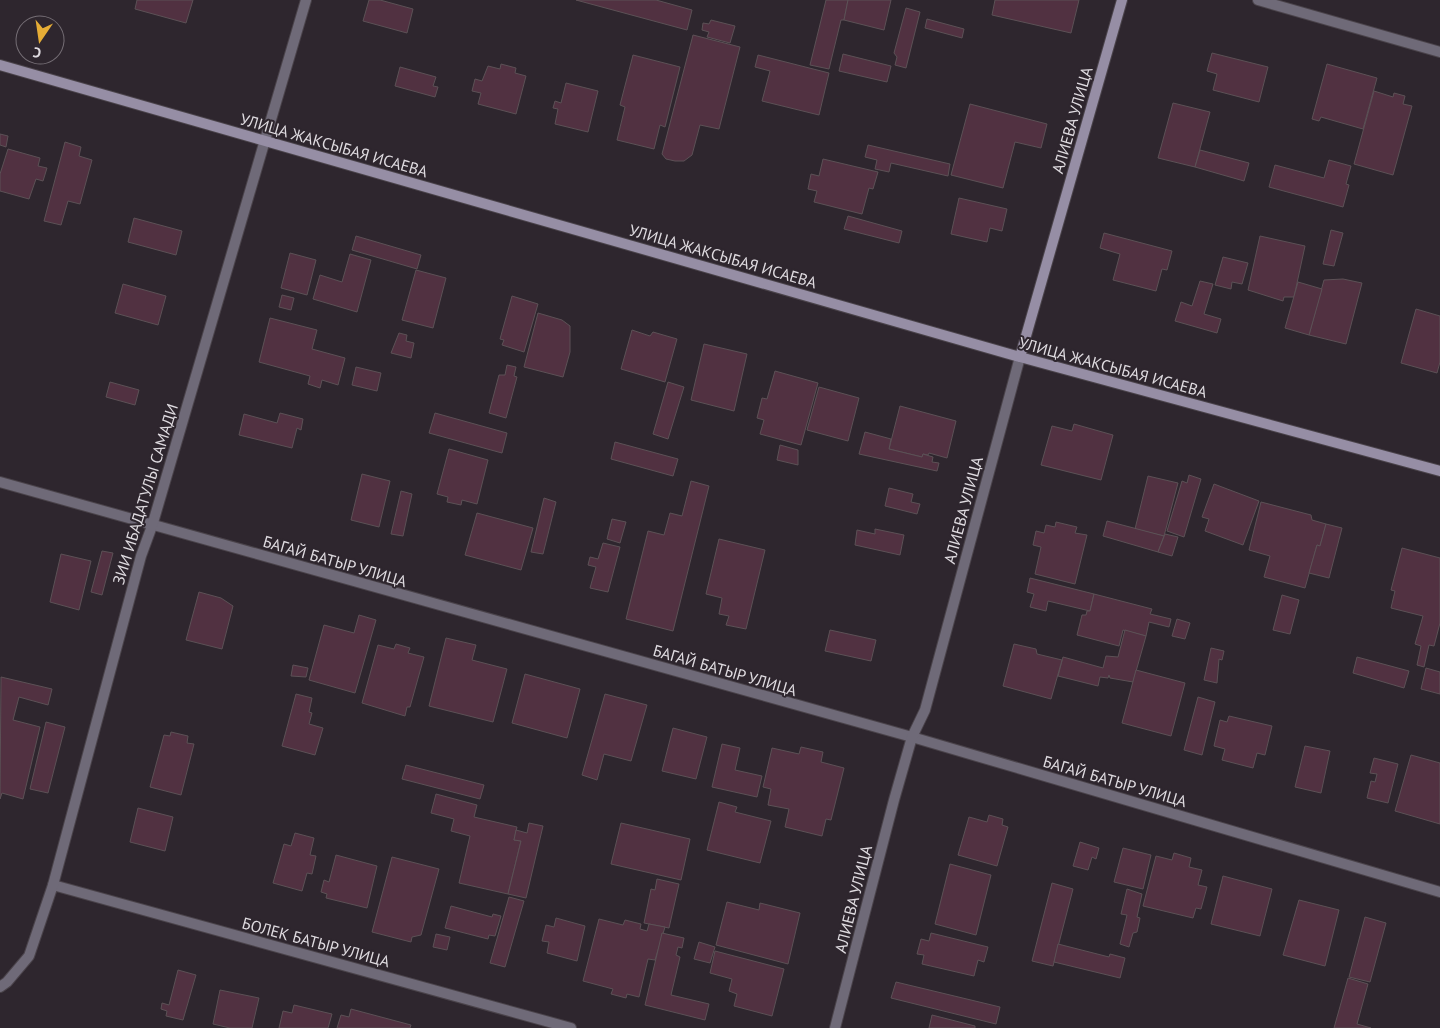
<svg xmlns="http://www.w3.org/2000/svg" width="1440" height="1028" font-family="'PT Sans',sans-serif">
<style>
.building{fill:#513141;stroke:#5c5156}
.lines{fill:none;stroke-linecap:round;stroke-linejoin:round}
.street-casing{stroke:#4a434a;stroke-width:12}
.secondary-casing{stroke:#4a434a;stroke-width:12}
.street{stroke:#6f6a78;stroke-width:10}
.secondary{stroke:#968ea5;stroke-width:10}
.labels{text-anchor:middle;stroke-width:4;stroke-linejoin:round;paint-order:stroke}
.street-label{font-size:16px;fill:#dfdbe0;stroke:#2e262e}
</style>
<rect width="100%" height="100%" fill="#2e262e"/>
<g class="building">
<path d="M137 0H193L186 23 135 9Z"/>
<path d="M369 0H380L413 9 407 33 363 21Z"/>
<path d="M576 0H656L692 10 687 30Z"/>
<path d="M826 0H848L844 20H841L829 69 810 65Z"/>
<path d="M848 0H891L884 30 844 20Z"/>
<path d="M995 0H1079L1071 33 992 15Z"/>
<path d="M906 8 920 12 906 68 895 65 897 57 894 53Z"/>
<path d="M927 19 964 29 962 38 925 28Z"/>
<path d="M711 20 735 26 730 43 707 37 709 32 702 30 703 23 709 24Z"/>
<path d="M693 35 740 47 719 129 700 125 692 155 684 161H675L666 159 662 154Z"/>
<path d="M1212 53 1268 67 1259 102 1213 90 1217 74 1207 71Z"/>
<path d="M843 54 891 66 887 82 839 71Z"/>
<path d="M633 55 680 67 665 127 660 125 654 149 617 140 625 107 620 105Z"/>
<path d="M758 55 829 73 819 115 762 101 770 71 755 67Z"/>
<path d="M501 64 516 68 515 73 526 76 516 114 478 104 481 93 472 91 475 79 482 81 488 66 500 69Z"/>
<path d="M1327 64 1377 78 1363 129 1321 117 1319 121 1312 119Z"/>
<path d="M400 67 436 77 433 86 438 87 435 97 395 86Z"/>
<path d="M566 83 598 91 588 132 555 124 558 109 553 108 555 101 561 103Z"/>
<path d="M1374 91 1393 97 1394 93 1405 96 1403 104 1412 106 1393 175 1354 164Z"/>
<path d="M1173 103 1210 112 1195 167 1158 158Z"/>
<path d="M970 104 1047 124 1041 148 1015 142 1003 188 951 175Z"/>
<path d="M0 134 8 136 6 147 0 145Z"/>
<path d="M65 142 81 147 79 156 92 160 80 204 68 201 61 225 44 221Z"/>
<path d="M868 145 950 164 948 176 891 163 889 172 875 169 877 160 865 157Z"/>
<path d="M8 149 40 158 38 166 47 168 43 181 36 179 29 199 0 191V174Z"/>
<path d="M1200 150 1249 163 1244 181 1195 167Z"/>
<path d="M823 159 878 172 873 189 869 188 862 214 814 202 817 191 808 189 811 174 819 176Z"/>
<path d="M1329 160 1351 166 1346 184 1349 185 1343 207 1269 187 1275 165 1324 178Z"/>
<path d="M959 198 1007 209 1002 231 990 228 987 242 951 234Z"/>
<path d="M848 216 902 231 899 243 844 229Z"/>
<path d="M134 218 182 231 176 255 128 242Z"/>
<path d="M1331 230 1343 233 1334 266 1323 264Z"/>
<path d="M1104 233 1172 251 1167 270 1162 269 1156 291 1113 280 1120 254 1100 248Z"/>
<path d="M356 236 421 255 417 269 352 250Z"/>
<path d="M1260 236 1305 246 1294 297H1284L1283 301 1248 290Z"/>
<path d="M290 253 316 260 307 295 281 288Z"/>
<path d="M350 254 371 260 357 312 313 299 320 275 342 282Z"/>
<path d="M1223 257 1248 263 1242 284 1232 282 1231 289 1215 285Z"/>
<path d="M416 270 446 278 433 328 402 320Z"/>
<path d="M1343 279 1362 283 1346 344 1309 335 1324 280Z"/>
<path d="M1200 281 1213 284 1204 314 1221 319 1217 333 1175 321 1181 302 1192 306Z"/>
<path d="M1298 282 1322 289 1309 335 1285 328Z"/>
<path d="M123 284 166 296 158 325 115 313Z"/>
<path d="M282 295 294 298 291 310 279 307Z"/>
<path d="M512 296 538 304 524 352 502 345 504 340 500 339Z"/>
<path d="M1416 309 1440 316V362L1437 373 1401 363Z"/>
<path d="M538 313 562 320 570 326V352L563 377 524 367Z"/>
<path d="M270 318 317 330 312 349 345 358 338 385 322 380 320 388 308 384 310 376 259 362Z"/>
<path d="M632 330 650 336 653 332 677 339 665 382 621 369Z"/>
<path d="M399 333 407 335 406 341 414 343 411 358 391 353Z"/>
<path d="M704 344 747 354 734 411 691 400Z"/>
<path d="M507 365 516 367 514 376 517 377 506 418 489 413 499 375H505Z"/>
<path d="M356 367 381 373 377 391 352 385Z"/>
<path d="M775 371 818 383 801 445 760 434 764 420 757 418 762 398 767 399Z"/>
<path d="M110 382 139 390 135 405 106 397Z"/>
<path d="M668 382 684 387 668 439 653 434Z"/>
<path d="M819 387 859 398 848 441 807 430Z"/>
<path d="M900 406 956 421 947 458 929 453 928 455 923 454 922 457 889 449Z"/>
<path d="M280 413 303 419 301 430 297 428 292 448 239 435 244 414 277 423Z"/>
<path d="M435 413 507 433 502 453 429 433Z"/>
<path d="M1074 424 1113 435 1101 480 1041 465 1052 426 1072 431Z"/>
<path d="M865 432 891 439 889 449 922 457 923 454 933 457 932 462 939 463 937 471 859 454Z"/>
<path d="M615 442 678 459 673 476 611 459Z"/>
<path d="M780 445 798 450V465L777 460Z"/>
<path d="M449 449 488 460 477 504 462 500 461 505 447 502 448 497 437 494Z"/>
<path d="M362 474 390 481 379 527 351 520Z"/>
<path d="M1189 475 1201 479 1184 537 1167 531 1182 481 1187 483Z"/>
<path d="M1148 476 1178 483 1164 536 1135 529Z"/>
<path d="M691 481 709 486 673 631 626 619 648 531 664 535 670 513 682 516Z"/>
<path d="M1214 484 1259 501 1243 545 1205 531 1209 519 1202 517Z"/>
<path d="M889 488 913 494 911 502 920 504 917 514 885 506Z"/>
<path d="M401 491 412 494 403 536 391 534Z"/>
<path d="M544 498 556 502 543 554 531 552Z"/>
<path d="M1261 502 1311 515 1312 520 1326 524 1320 546 1317 545 1305 588 1264 577 1270 556 1249 550Z"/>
<path d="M477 513 533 528 521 570 465 555Z"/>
<path d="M612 519 626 522 620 543 607 539Z"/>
<path d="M1107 521 1164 536 1158 552 1103 536Z"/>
<path d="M1056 522 1077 527 1075 533 1087 535 1075 584 1035 574 1041 547 1033 545 1036 531 1044 533 1046 525 1055 527Z"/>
<path d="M1326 524 1342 528 1329 578 1309 573 1317 545 1320 546Z"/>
<path d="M875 529 904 535 900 555 855 545 857 530 875 534Z"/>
<path d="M1165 534 1178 537 1172 556 1158 552Z"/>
<path d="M719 539 765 550 746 629 726 625 729 616 719 614 722 598 706 594Z"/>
<path d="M603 543 620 547 608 592 590 588 596 567 588 565 590 557 598 559Z"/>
<path d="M1402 548 1440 558V623L1434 646 1429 645 1424 667 1417 665 1421 646 1415 644 1423 616 1391 608 1395 591 1391 590Z"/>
<path d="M102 551 113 553 102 595 91 592Z"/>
<path d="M61 554 91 561 79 610 50 602Z"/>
<path d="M1030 578 1094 594 1090 611 1048 601 1046 611 1030 607 1034 594 1027 592Z"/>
<path d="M199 592 221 598 233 606 222 649 186 640Z"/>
<path d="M1094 594 1152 609 1150 614 1171 619 1169 627 1149 622 1146 636 1123 630 1119 646 1077 635 1082 615H1086L1087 611H1090Z"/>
<path d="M1282 595 1299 600 1290 634 1273 630Z"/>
<path d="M359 615 376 620 355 693 309 680 324 625 354 633Z"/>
<path d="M1177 619 1190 623 1185 639 1172 636Z"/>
<path d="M830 630 876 640 871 661 825 651Z"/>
<path d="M1125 630 1146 636 1133 682 1110 678 1109 675 1108 678 1100 677 1098 686 1058 676 1063 657 1103 668 1106 656 1118 657Z"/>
<path d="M446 638 476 645 472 660 507 669 493 722 429 706Z"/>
<path d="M396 644 410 648 408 653 424 657 410 707H407L405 716 362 703 378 645 394 649Z"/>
<path d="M1014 644 1036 649 1037 654 1062 660 1051 699 1003 686Z"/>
<path d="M1211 648 1224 651 1222 660 1219 659 1217 683 1204 680Z"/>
<path d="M1357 657 1409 671 1404 688 1353 673Z"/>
<path d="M293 665 308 668 306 677 291 676Z"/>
<path d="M1426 668 1440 672V694L1421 689Z"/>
<path d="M1136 670 1185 683 1171 736 1122 723Z"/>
<path d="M525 674 580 689 567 738 512 723Z"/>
<path d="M1 677 52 689 48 705 19 697 13 720 40 727 23 799 2 793 0 799Z"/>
<path d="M296 694 312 698 309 712 312 713 309 724 323 728 315 755 282 746Z"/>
<path d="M605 694 647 705 631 761 604 754 597 780 582 775Z"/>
<path d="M1198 697 1215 702 1202 755 1184 750Z"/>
<path d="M1229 716 1272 726 1265 755 1257 753 1253 768 1222 760 1225 749 1214 746 1220 720 1227 722Z"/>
<path d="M46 722 65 727 48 793 30 789Z"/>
<path d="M673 728 707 737 696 779 662 771Z"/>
<path d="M171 732 188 736 187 743 194 744 181 795 150 787 164 735 170 736Z"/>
<path d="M722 744 740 748 735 770 762 776 757 797 712 787Z"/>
<path d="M1305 746 1330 751 1321 793 1295 787Z"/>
<path d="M801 747 823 752 821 762 844 768 831 820 826 819 822 836 785 827 789 809 768 805 771 789 763 787 772 748 799 754Z"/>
<path d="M1411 755 1440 763V824L1395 811Z"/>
<path d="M1374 758 1398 764 1388 803 1367 798 1371 781 1375 782 1377 774 1370 773Z"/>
<path d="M406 765 484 785 480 799 402 779Z"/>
<path d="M436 794 477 805 474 817 517 827 514 840 521 841 508 894 459 883 470 836 451 831 454 819 431 813Z"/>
<path d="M719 802 737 807 735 812 771 821 760 863 707 850Z"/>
<path d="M138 808 173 817 165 851 130 842Z"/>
<path d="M989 815 1003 819 1002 825 1008 827 997 866 958 855 969 817 987 822Z"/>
<path d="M529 823 543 826 526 898 508 894 521 841 514 840 516 830 527 833Z"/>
<path d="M621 823 690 839 681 880 611 864Z"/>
<path d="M295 833 314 838 310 855 316 856 312 874 307 873 302 891 273 883 284 844 291 846Z"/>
<path d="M1080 842 1099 848 1096 859 1092 857 1088 870 1073 866Z"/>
<path d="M1123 848 1151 855 1143 889 1114 882Z"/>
<path d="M1174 853 1191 858 1189 867 1202 870 1198 885 1207 887 1201 909 1196 908 1193 918 1143 906 1156 856 1172 860Z"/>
<path d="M336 855 377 866 367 908 326 898 327 894 321 892 324 880 329 882Z"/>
<path d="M392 857 439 869 421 935 412 937 411 942 372 932Z"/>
<path d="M950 864 991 875 976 935 935 924Z"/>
<path d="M1223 876 1272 889 1260 936 1211 924Z"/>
<path d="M657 879 679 884 669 928 644 923 651 889 655 890Z"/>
<path d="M1052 883 1073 889 1053 966 1032 961Z"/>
<path d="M1127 889 1142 894 1137 917 1140 918 1137 932 1133 933 1129 947 1120 944 1127 915 1121 914Z"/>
<path d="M509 897 524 901 505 967 490 963Z"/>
<path d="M1299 900 1339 910 1325 966 1283 955Z"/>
<path d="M727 902 759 910 760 903 800 913 788 964 716 945Z"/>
<path d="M451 906 492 917 493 914 501 916 495 936 489 935 488 939 445 928Z"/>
<path d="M1365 917 1386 923 1370 982 1349 977Z"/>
<path d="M556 918 585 926 577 961 547 953 549 942 542 941 546 925 554 927Z"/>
<path d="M599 919 623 925 625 920 641 924 640 929 647 931 649 924 665 927 655 960 648 959 639 997 627 994 626 998 611 994 613 989 583 981Z"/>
<path d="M662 933 684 938 682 948 678 947 676 955 680 957 671 995 709 1004 705 1020 645 1005Z"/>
<path d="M931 933 988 947 984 962 978 960 974 976 922 964 924 955 917 954 921 939 929 941Z"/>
<path d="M436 934 450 937 447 950 433 947Z"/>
<path d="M699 942 715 947 710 963 694 959Z"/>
<path d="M1058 944 1109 957 1110 954 1125 958 1120 978 1054 962Z"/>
<path d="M715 951 784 969 772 1016 734 1006 737 994 729 991 732 979 710 973Z"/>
<path d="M178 970 196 975 183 1020 166 1016 167 1011 161 1009 162 1003 169 1005Z"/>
<path d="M1348 978 1368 984 1357 1024 1371 1028H1334Z"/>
<path d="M896 982 1000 1007 996 1024 891 998Z"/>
<path d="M220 990 259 998 252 1028H230L213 1024Z"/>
<path d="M294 1005 332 1014 328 1028H279L283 1011 292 1013Z"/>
<path d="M351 1009 411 1025 410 1028H337L341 1015 349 1017Z"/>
<path d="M932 1015 975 1026V1028H929Z"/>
</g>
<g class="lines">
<g class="street-casing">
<g id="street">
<path d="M1258 0 1440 52"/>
<path d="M0 482 912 737 1440 892"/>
<path d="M53 885 571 1028"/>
<path d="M0 987 7 982 29 956 53 885 141 556 152 526 306 0"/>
<path d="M835 1028 894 800 912 737 925 710 1020 357"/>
</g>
</g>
<g class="secondary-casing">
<g id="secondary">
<path d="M0 65 1020 357 1440 471"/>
<path d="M1020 357 1122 0"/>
</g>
</g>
<use href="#street" class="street"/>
<use href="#secondary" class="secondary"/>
</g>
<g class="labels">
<g class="street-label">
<text transform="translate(1072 120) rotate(-74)" y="6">АЛИЕВА УЛИЦА</text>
<text transform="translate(334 145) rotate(16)" y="6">УЛИЦА ЖАКСЫБАЯ ИСАЕВА</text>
<text transform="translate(723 256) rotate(16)" y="6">УЛИЦА ЖАКСЫБАЯ ИСАЕВА</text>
<text transform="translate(1113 367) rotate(15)" y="6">УЛИЦА ЖАКСЫБАЯ ИСАЕВА</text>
<text transform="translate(145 494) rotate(-73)" y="6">ЗИИ ИБАДАТУЛЫ САМАДИ</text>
<text transform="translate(963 510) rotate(-75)" y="6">АЛИЕВА УЛИЦА</text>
<text transform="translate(335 561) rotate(16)" y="6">БАГАЙ БАТЫР УЛИЦА</text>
<text transform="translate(725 670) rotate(16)" y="6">БАГАЙ БАТЫР УЛИЦА</text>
<text transform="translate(1115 781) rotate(16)" y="6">БАГАЙ БАТЫР УЛИЦА</text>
<text transform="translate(853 899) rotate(-76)" y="6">АЛИЕВА УЛИЦА</text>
<text transform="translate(316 942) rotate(15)" y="6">БОЛЕК БАТЫР УЛИЦА</text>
</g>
</g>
<g transform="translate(40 40) rotate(193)"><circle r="24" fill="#2e262e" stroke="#756e75"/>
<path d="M0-4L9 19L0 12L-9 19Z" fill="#e6ad36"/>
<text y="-8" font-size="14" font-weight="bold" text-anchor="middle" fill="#dfdbe0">С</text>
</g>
</svg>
